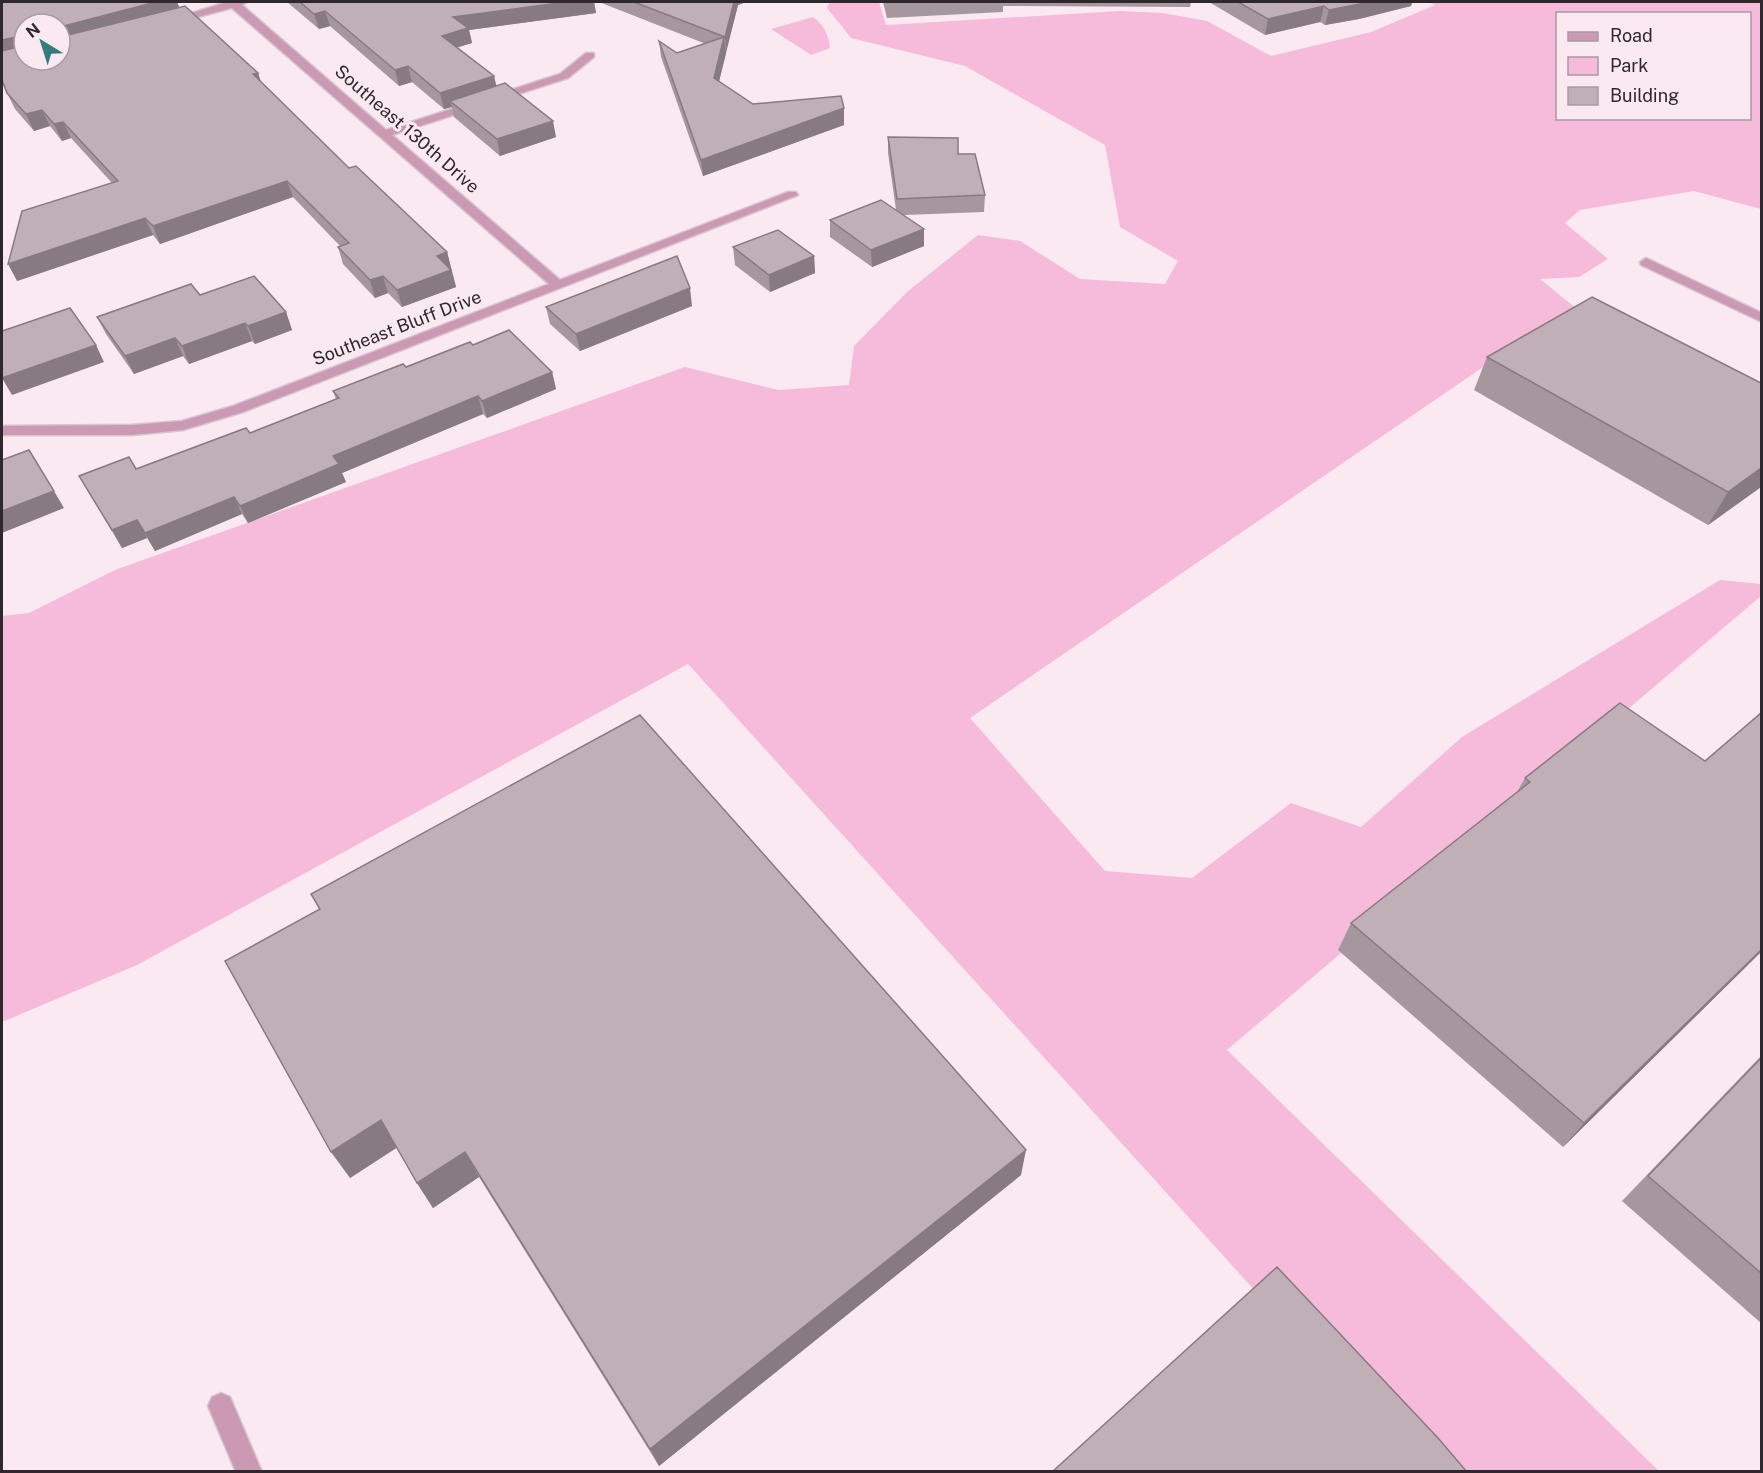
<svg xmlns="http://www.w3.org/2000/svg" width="1763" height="1473" font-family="'Public Sans',sans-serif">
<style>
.green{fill:#f6bbda;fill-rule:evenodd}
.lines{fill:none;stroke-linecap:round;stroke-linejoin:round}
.lane-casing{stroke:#d6c6ce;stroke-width:3}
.street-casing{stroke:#d6c6ce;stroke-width:3}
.lane{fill:#cb99b4;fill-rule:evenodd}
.street{fill:#cb99b4;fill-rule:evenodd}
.wall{fill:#a6969e}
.shaded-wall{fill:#877a81}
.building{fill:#c1afb8;stroke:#877a81;stroke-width:1.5}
.labels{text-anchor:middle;stroke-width:6;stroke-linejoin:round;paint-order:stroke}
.far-street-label{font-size:18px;fill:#2e272b;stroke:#fbe9f2}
</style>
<rect width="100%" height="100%" fill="#fbe9f2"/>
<g class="green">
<path d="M830 2H879L886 25 1120 11 1163 13 1207 21 1271 56 1371 32 1435 5 1428 2H1761V209L1694 191 1580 210 1565 223 1608 259 1579 277 1540 279 1583 314 1533 333 970 718 1105 871 1192 878 1291 803 1361 827 1462 737 1720 580 1761 584V596L1227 1050 1659 1471H1418L688 664 137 965 2 1022V616L29 613 115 570 685 367 778 390 849 385 854 346 907 292 978 235 1020 241 1080 279 1165 284 1178 261 1120 227 1105 145 965 66 851 38 827 8ZM1558 14H1750V118H1558Z"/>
<path d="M813 17C825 26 828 34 830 48L811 55 771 29Z"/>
</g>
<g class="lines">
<g class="lane-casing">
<path id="lane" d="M1646 258 1762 313V322L1641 265 1640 262Z"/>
</g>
<g class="street-casing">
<g id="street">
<path d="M227 2H247L242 5 386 130 560 74 586 53H594V57L568 78 392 135 560 280 788 192H796L798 195 243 412 183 430 132 435H2V426L132 425 182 421 233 406 549 284 232 8 171 24 166 21Z"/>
<path d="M221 1393 230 1397 262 1472H236L208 1406 212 1397Z"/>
</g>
</g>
<use href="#lane" class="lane"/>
<use href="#street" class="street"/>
</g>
<g class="wall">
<path d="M2 2H177L179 7 258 73 261 82 349 168 447 252 456 287 402 307 388 293 375 298 343 264 338 247 340 246 293 197 160 244 153 235 17 281 112 183 71 138 62 141 50 126 34 131 15 109 7 93Z"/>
<path d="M287 2H594L596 13 469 30 472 43 457 47 494 76 496 86 556 137 500 156 454 117 452 107 444 109 412 82 399 86 330 26 319 29Z"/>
<path d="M599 2H746L738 5 719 81 753 104 844 108V125L703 176 661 57 659 41 677 53 706 44Z"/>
<path d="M883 2H1191L1190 7 1003 6V12L887 18Z"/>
<path d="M1209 2H1412L1411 6 1359 19 1325 25 1320 22 1265 35Z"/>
<path d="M888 137 958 154 985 195 984 212 904 215 924 246 872 267 830 237V220L896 210 888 153Z"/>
<path d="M733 247 814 256 815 273 770 292 735 265Z"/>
<path d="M200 295 286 312 292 330 255 344 252 341 189 364 183 356 134 374 106 334 97 317Z"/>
<path d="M692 306 580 351 550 324 546 307Z"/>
<path d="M473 345 552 372 556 389 487 418 483 414 342 473 346 482 248 523 242 514 155 551 147 538 122 548 79 476 136 469 250 433 336 399 333 391Z"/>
<path d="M1487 357 1761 487 1708 525 1474 390Z"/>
<path d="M1761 713V952L1563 1147 1338 950 1351 923 1517 792 1525 778 1705 761Z"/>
<path d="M311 894 1021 1175 659 1466 479 1177 433 1208 417 1183 397 1147 350 1178 319 909Z"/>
<path d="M1761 1056V1323L1622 1201Z"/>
</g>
<g class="shaded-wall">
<path d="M156 2H177L181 12 60 45V27Z"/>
<path d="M566 2H594L596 13 469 30 472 43 446 51 442 36 453 17Z"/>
<path d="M734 2H746L738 5 726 52 725 37Z"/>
<path d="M1370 2H1412L1411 6 1359 19 1325 25 1329 10Z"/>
<path d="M1324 6 1320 22 1265 35 1268 19Z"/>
<path d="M325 11 330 26 319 29 314 14Z"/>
<path d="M16 37 24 53 2 58V40Z"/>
<path d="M724 37 726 53 716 94 714 78Z"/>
<path d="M408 66 412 82 399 86 395 70Z"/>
<path d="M258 73 263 89 253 74Z"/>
<path d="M494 76 498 92 450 101 452 107 444 109 440 93Z"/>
<path d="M844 108V125L703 176 701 160Z"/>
<path d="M42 110 50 126 34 131 26 114Z"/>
<path d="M553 121 556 137 500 156 497 139Z"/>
<path d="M63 122 71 138 62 141 54 124Z"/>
<path d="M287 181 293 197 160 244 153 226Z"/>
<path d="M145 218 153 235 17 281 8 264Z"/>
<path d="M924 229V246L872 267 871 250Z"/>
<path d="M447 252 456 287 402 307 397 290 437 256Z"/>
<path d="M814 256 815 273 770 292 769 275Z"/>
<path d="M383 276 388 293 375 298 370 280Z"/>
<path d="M690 288 692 306 580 351 576 334Z"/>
<path d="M286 312 292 330 255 344 248 326Z"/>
<path d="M245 323 252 341 189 364 182 346Z"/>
<path d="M175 338 183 356 134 374 125 356Z"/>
<path d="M96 345 104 362 12 395 2 378Z"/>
<path d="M552 372 556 389 487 418 482 401Z"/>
<path d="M478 396 483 414 342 473 346 482 248 523 240 506 333 456Z"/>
<path d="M1761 468V487L1708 525 1728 492Z"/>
<path d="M54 491 64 508 2 533V511Z"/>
<path d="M234 497 242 514 155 551 145 533Z"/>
<path d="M137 520 147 538 122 548 112 530Z"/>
<path d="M1761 950V952L1563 1147 1584 1123Z"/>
<path d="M381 1120 398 1147 350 1178 331 1152Z"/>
<path d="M1026 1150 1021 1175 659 1466 650 1449Z"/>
<path d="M465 1152 479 1177 433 1208 417 1183Z"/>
</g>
<g class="building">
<path d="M2 2H156L60 27V24H24V60H60V37L185 6 258 73 253 74 349 168 356 166 447 252 437 256 451 270 397 290 383 276 370 280 338 247 349 243 287 181 153 226 145 218 8 264 22 211 118 181 63 122 54 124 42 110 26 114 7 93 2 80V51L21 46 23 44 16 37 2 40Z"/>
<path d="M300 2H566L453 17 468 28 442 36 494 76 440 93 408 66 395 70 325 11 314 14Z"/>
<path d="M634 2H734L725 37Z"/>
<path d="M1238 2H1370L1329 10 1324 6 1268 19Z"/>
<path d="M724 37 714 78 753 104 841 96 844 108 701 160 659 41 677 53Z"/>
<path d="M505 83 553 121 497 139 450 101Z"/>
<path d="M888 137 958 138V154H975L985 195 897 199Z"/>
<path d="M881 200 924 229 871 250 830 220Z"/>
<path d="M778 230 814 256 769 275 733 247Z"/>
<path d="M677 256 690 288 576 334 546 307Z"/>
<path d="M254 276 286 312 248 326 245 323 182 346 175 338 125 356 97 317 191 284 200 295Z"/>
<path d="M1592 297 1761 383V468L1728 492 1487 357Z"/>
<path d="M70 308 96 345 2 378V331Z"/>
<path d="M509 330 552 372 482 401 478 396 333 456 339 464 240 506 234 497 145 533 137 520 112 530 79 476 129 457 136 469 246 428 250 433 339 398 333 391 403 364 406 367 470 342 473 345Z"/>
<path d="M29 450 54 491 2 511V460Z"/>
<path d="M1620 703 1705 761 1761 713V950L1584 1123 1351 923 1530 782 1525 778Z"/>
<path d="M640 715 1026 1150 650 1449 465 1152 417 1183 381 1120 331 1152 225 961 320 909 311 894Z"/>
<path d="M1761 1058V1273L1648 1176Z"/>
<path d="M1277 1267 1438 1438 1467 1472H1052Z"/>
</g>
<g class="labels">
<g class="far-street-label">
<text transform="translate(407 129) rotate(41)" y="6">Southeast 130th Drive</text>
<text transform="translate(397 328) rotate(-21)" y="6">Southeast Bluff Drive</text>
</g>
</g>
<rect width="1763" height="1473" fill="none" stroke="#2e272b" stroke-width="6"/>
<rect x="1556" y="12" width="195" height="108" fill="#fbe9f2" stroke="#a99ba2" stroke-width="1.5"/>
<rect x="1568" y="32" width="30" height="9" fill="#cb99b4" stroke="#a99ba2" stroke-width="1.5"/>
<text x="1610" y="42" font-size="18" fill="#2e272b">Road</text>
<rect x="1568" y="57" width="30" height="18" fill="#f6bbda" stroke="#a99ba2" stroke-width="1.5"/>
<text x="1610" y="72" font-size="18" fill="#2e272b">Park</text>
<rect x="1568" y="87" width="30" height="18" fill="#c1afb8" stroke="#a99ba2" stroke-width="1.5"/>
<text x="1610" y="102" font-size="18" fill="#2e272b">Building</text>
<g transform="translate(42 42) rotate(322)"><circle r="28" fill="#fbe9f2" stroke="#a99ba2" stroke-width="1.5"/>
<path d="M0-4.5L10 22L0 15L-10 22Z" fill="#337d7d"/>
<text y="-9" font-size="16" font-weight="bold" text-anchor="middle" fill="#2e272b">N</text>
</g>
</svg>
